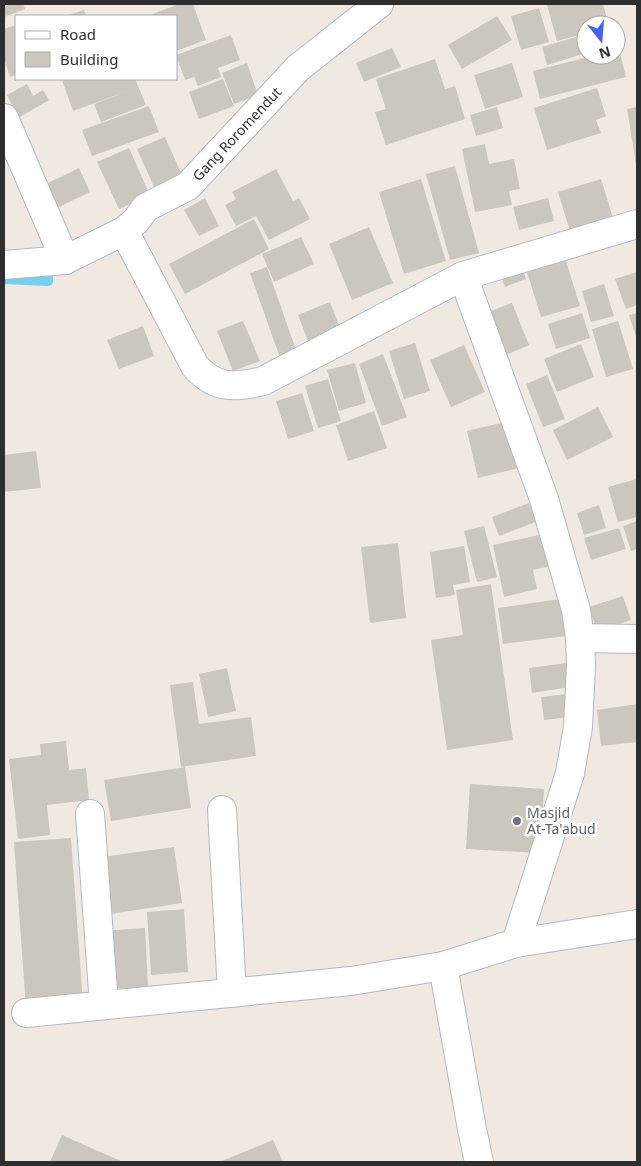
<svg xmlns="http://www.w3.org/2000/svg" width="641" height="1166" font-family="'Noto Sans',sans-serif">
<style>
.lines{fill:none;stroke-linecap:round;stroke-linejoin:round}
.stream{stroke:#75cff0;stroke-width:10}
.building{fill:#cbc7bf}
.street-casing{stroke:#b4b7c1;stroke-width:30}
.street{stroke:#fff;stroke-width:28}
.worship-dot{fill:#6b7280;stroke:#fff;stroke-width:2}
.labels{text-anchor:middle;stroke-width:5;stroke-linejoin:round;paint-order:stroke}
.street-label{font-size:14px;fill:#2e2e2e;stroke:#fff}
.worship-label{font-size:14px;fill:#5b616d;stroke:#fff;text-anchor:start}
</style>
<rect width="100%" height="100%" fill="#efe9e1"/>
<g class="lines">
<path class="stream" d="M4 279 48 281 47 264"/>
</g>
<g class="building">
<path d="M4 4H23L25 9 4 17Z"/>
<path d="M180 4H193L206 40 176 51V16H153L152 14Z"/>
<path d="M553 4H603L609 25H586V33L557 41 547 5Z"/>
<path d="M539 8 549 42 521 50 511 16Z"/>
<path d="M84 10 86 16H65Z"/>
<path d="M497 16 512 40 462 69 448 45Z"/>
<path d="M16 25V75L10 77 4 58V29Z"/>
<path d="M586 34V53L547 65 542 47Z"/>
<path d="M231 35 240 60 218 68 221 77 198 86 194 77 185 80 176 55Z"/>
<path d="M392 48 401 67 364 82 356 63Z"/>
<path d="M619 49 626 77 540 99 533 71 596 55H616V50Z"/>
<path d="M435 59 445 89 455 86 465 119 386 145 375 112 386 109 376 79Z"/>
<path d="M247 63 258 95 234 104 222 73Z"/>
<path d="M512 63 523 97 485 109 474 75Z"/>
<path d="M66 79H135L146 105 101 122 94 104 128 91 73 111 62 80Z"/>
<path d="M223 79 234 106 199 119 189 92Z"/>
<path d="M27 84 33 96 43 90 49 100 13 121 7 111 13 107 7 95Z"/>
<path d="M597 88 606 116 596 120 601 133 547 150 534 108Z"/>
<path d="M149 106 159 132 92 156 82 130Z"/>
<path d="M497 107 503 128 476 136 470 115Z"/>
<path d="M637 107V164H636L627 109Z"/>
<path d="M165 137 186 184 158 196 137 149Z"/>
<path d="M485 144 489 164 514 159 520 189 509 191 512 205 475 212 462 149Z"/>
<path d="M129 148 150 195 119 209 97 162Z"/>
<path d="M455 166 479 253 450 260 426 174Z"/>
<path d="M79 168 90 192 57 208 46 184Z"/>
<path d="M276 169 293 201 299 198 310 219 269 240 256 216 236 226 225 205 236 199 232 192Z"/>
<path d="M421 179 446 261 404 274 379 192Z"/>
<path d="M601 179 613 218 570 231 558 192Z"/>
<path d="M205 198 219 226 199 236 184 210Z"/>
<path d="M548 198 554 221 519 230 513 207Z"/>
<path d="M254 219 269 249 185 294 169 264Z"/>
<path d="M369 227 393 283 352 300 329 244Z"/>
<path d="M301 237 314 264 274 282 262 254Z"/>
<path d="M520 261 526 279 505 287 498 269Z"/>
<path d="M566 261 580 306 541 317 527 272Z"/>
<path d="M267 267 297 353 280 358 250 273Z"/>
<path d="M637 272V305L626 309 615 279Z"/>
<path d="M604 284 614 316 591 322 582 291Z"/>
<path d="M330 302 343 336 311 349 298 315Z"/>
<path d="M512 303 529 345 503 356 485 313Z"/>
<path d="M582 313 590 338 556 349 548 324Z"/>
<path d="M637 313V340L629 315Z"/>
<path d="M243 321 260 361 233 371 217 331Z"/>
<path d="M618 321 633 369 606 377 592 329Z"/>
<path d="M143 326 154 356 119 369 107 340Z"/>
<path d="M415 343 430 391 404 399 389 351Z"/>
<path d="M581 344 594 377 557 392 544 359Z"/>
<path d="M464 345 485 392 451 407 430 360Z"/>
<path d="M383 354 407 417 382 426 359 364Z"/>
<path d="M355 363 366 403 339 411 327 370Z"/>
<path d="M547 375 565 419 543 427 526 384Z"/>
<path d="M328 379 341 421 318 428 305 386Z"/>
<path d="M302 393 314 431 288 439 276 401Z"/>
<path d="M598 407 613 437 567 460 553 430Z"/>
<path d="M374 411 387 448 348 461 336 425Z"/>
<path d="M513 420 524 467 478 478 467 431Z"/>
<path d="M36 451 41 488 4 492V455Z"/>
<path d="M637 479V517L618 522 608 487Z"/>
<path d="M529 503 536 522 499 536 492 517Z"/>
<path d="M599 505 606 528 584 535 577 513Z"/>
<path d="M637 521V549L631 551 623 526Z"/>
<path d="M484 526 497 577 477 582 464 531Z"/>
<path d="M619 528 626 549 591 560 584 538Z"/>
<path d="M549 533 556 565 533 570 537 589 504 597 493 545Z"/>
<path d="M398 543 406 618 370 623 361 547Z"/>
<path d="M464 546 470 582 453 585 455 595 436 598 430 552Z"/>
<path d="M491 584 513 740 447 750 431 640 463 635 456 590Z"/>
<path d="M623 596 631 620 597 631 589 607Z"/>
<path d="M561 599 566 636 503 644 498 608Z"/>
<path d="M567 663 570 687 532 693 529 668Z"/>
<path d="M227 668 236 711 208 717 199 674Z"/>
<path d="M193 682 199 724 251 717 256 756 181 767 170 685Z"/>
<path d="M575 693 578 716 544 720 541 697Z"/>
<path d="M637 704V742L601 746 597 710Z"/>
<path d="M66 741 69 770 86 768 89 800 47 805 50 835 18 839 9 759 41 755 40 744Z"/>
<path d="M185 767 191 808 111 821 104 780Z"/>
<path d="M470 784 544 789 540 853 466 849Z"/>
<path d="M71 838 83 1004 26 1008 14 842Z"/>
<path d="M174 847 182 903 104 915 95 858Z"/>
<path d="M184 909 188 972 151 975 147 912Z"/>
<path d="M145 928 148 987 104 989 101 931Z"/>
<path d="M62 1135 123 1162H50Z"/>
<path d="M273 1140 283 1162H219Z"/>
</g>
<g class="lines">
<g class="street-casing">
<g id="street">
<path d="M4 118 65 260 124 231 136 221 145 208 188 186 298 68 379 4"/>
<path d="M124 231 195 366C215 389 235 388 263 381L463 276 637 224"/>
<path d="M4 265 65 260"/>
<path d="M463 276 544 499 576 610 580 638 581 666 578 727 570 773 516 943"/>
<path d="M580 638 637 639"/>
<path d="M222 810 232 993"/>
<path d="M90 814 104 1005"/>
<path d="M443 966 516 943 637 924"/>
<path d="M26 1013 351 981 443 966 472 1129 479 1162"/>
</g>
</g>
<use href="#street" class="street"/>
</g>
<circle class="worship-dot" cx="517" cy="821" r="5"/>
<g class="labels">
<g class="street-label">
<text transform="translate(237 134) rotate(-47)" y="5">Gang Roromendut</text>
</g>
<g class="worship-label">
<text x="527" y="818">Masjid<tspan x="527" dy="16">At-Ta'abud</tspan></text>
</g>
</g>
<rect width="641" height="1166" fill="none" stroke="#2e2e2e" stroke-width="10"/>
<rect x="15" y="15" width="162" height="65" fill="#ffffff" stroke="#ababab"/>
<rect x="25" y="31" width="25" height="8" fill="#ffffff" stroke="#ababab"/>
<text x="60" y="40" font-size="15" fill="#2e2e2e">Road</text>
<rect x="25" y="52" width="25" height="15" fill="#cbc7bf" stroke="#ababab"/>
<text x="60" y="65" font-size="15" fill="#2e2e2e">Building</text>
<g transform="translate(601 40) rotate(163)"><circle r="24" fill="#ffffff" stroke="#ababab"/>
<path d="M0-4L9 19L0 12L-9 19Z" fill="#4264fb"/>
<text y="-8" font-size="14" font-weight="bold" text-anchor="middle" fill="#2e2e2e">N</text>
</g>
</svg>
